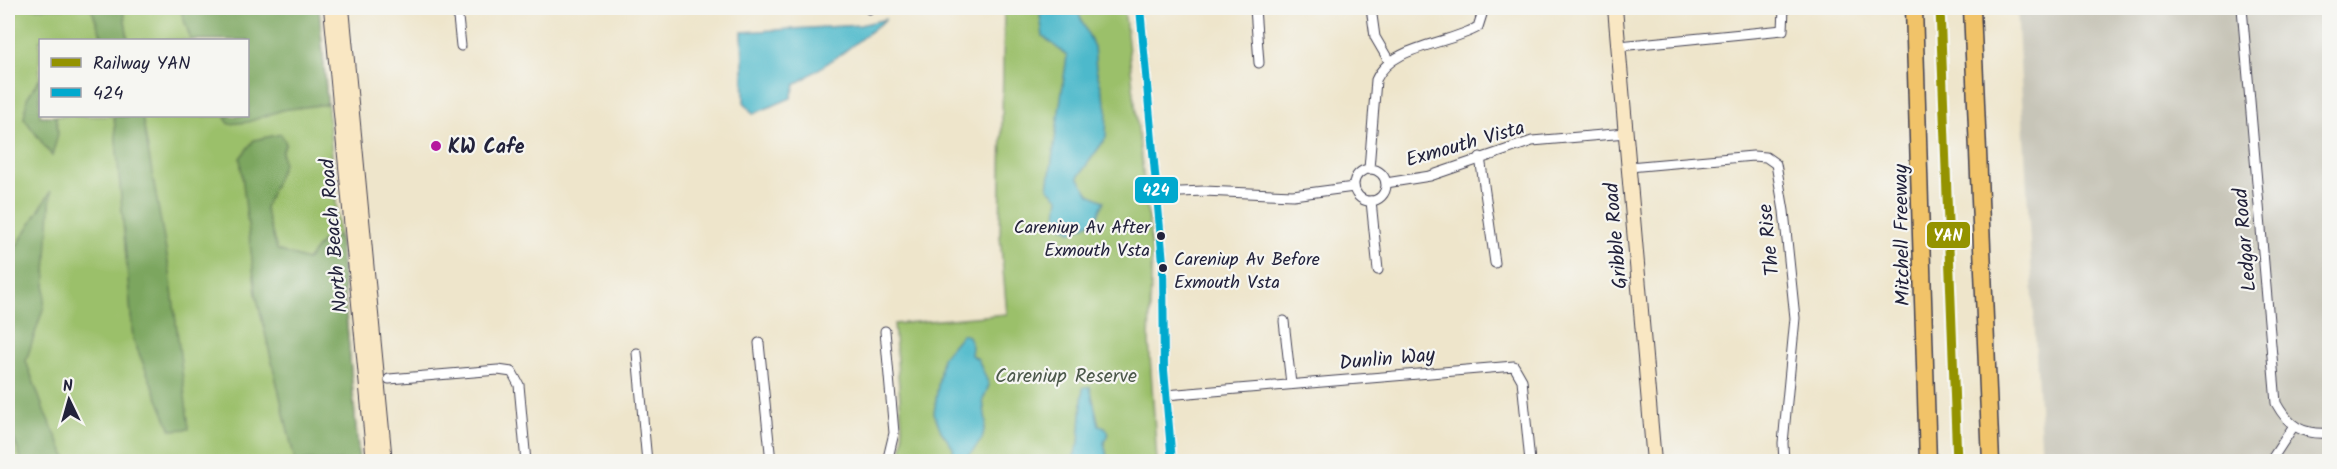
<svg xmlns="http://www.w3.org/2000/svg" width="2337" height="469" font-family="Kalam,sans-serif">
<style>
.industrial{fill:#c7c5b8}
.green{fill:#9bc06a;stroke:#5e7152;stroke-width:1.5;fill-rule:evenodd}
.forest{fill:#7ca65e;stroke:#4f644c;stroke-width:1.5}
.water{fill:#4eb9cb;stroke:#386e83;stroke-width:1.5}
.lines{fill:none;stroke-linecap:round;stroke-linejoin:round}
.street-casing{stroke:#413f51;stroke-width:11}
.secondary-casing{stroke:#413f51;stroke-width:16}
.highway-casing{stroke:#413f51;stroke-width:19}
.street{stroke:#fff;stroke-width:9}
.secondary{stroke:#f9e7c3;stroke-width:14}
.highway{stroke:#f1c369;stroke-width:16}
.bus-1-casing{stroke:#f6f6f2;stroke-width:12}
.bus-1{stroke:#00a9ce;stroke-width:8}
.rail-1-casing{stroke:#f6f6f2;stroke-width:14}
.rail-1{stroke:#949300;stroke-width:9}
.poi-dot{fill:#b5179e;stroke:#f6f6f2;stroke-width:2}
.bus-dot{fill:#22223b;stroke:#f6f6f2;stroke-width:2}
.labels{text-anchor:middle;stroke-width:4.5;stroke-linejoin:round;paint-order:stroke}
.bus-label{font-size:18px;fill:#22223b;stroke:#f6f6f2;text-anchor:end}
.street-label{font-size:20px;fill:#22223b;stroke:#f6f6f2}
.poi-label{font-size:20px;font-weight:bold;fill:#22223b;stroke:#f6f6f2;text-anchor:start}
.park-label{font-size:20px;fill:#4c594b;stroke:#f6f6f2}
.line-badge{stroke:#f6f6f2;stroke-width:2}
.badge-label{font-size:16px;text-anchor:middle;font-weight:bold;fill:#fff}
</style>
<rect width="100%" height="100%" fill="#f6f6f2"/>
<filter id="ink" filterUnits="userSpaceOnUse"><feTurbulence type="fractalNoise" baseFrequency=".0167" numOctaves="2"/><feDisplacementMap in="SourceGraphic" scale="12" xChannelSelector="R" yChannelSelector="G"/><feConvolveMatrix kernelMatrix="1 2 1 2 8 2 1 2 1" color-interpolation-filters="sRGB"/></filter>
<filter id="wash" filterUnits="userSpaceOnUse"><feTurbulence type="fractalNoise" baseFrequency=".008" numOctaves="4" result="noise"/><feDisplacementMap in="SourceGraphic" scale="24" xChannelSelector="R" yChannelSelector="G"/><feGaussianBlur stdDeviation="1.35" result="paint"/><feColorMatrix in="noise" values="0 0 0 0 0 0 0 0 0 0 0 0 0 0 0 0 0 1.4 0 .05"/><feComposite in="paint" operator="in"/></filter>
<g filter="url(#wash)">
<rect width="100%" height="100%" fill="#eee5cb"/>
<path class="industrial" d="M2017 8H2329V461H2042Z"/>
<g class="green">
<path d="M8 8H319L359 461H8ZM40 40H248V116H40Z"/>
<path d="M1004 8H1124L1152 251 1149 341 1157 461H901L903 437 894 324 1007 314 1000 236Z"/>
</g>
<g class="forest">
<path d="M91 8H123L128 40H103Z"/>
<path d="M180 8H319L327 104 282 110 248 122 229 124 224 116H248V40H191Z"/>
<path d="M40 78V116H56L58 134 52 156 24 118 27 98Z"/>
<path d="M114 116H142L170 273 189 429 171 430 133 339Z"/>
<path d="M281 134 286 143 282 152 283 164 265 208 277 250 307 260 323 240 339 236 359 461H295L256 294 240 158 254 140Z"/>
<path d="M51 191 44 306 26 361 45 413 68 461H22L8 423V260Z"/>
</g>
<g class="water">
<path d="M1045 8H1076L1094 47 1096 69 1107 108 1106 138 1078 177 1089 194 1104 201 1096 220 1072 232 1056 222 1059 198 1048 188 1067 56 1043 36 1040 15Z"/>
<path d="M886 19 844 52 795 85 791 98 753 114 744 102 742 32 860 25Z"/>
<path d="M962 334 968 336 972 346 971 355 978 359 989 385 983 400 986 422 982 439 969 456 968 461H954L953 448 941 431 934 413 942 358Z"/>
<path d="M1083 387H1090L1099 425 1105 427 1109 433 1104 442 1108 461H1072L1079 443Z"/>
</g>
</g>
<g filter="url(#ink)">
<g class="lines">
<g class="street-casing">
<g id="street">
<path d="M457 8 461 46"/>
<path d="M1140 8 1163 262 1164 370 1172 462"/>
<path d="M1255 8 1259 63"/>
<path d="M1371 8 1375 37 1389 61"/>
<path d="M2242 8 2276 403C2289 427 2303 435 2330 433"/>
<path d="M869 9V8"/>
<path d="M1619 46 1783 30 1784 8"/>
<path d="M1480 157 1495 263"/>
<path d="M1629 167 1753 156 1766 157 1776 164 1784 211 1795 318 1783 443 1784 462"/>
<path d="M1369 169 1376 80C1391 45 1447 45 1478 27L1484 8"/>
<circle cx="1370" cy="185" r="16"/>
<path d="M1386 183 1430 176 1532 141 1626 133"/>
<path d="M1158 193 1204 191 1293 195 1354 187"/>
<path d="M1371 201 1378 270"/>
<path d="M1284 321 1291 384"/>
<path d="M885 331 894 433 887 462"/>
<path d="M759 343 771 462"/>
<path d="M637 353 647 462"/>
<path d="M389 379 498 370 512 372 519 385 526 462"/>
<path d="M1166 395 1514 366 1522 380 1530 462"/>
<path d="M2270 462 2293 427"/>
</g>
</g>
<g class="secondary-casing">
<g id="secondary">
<path d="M331 8 374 462"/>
<path d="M342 8 385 462"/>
<path d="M1615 8 1654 462"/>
</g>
</g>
<g class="highway-casing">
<g id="highway">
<path d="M1914 8 1928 462"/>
<path d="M1972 8 1991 462"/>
</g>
</g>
<use href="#street" class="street"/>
<use href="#secondary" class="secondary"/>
<use href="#highway" class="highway"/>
<g class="bus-1-casing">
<path id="bus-1" d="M1140 8 1163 262 1164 370 1172 462"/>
</g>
<use href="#bus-1" class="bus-1"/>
<g class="rail-1-casing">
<path id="rail-1" d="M1940 8 1957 462"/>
</g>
<use href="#rail-1" class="rail-1"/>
</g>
</g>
<circle class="poi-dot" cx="436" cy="146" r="6"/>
<g class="bus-dot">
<circle cx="1161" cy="236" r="5"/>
<circle cx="1163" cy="268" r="5"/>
</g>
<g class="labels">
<g class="bus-label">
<text x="1150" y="233">Careniup Av After<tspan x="1150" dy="23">Exmouth Vsta</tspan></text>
<text x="1174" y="265" text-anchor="start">Careniup Av Before<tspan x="1174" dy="23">Exmouth Vsta</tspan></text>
</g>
<g class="street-label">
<text transform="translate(1465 143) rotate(-16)" y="7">Exmouth Vista</text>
<text transform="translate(1901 235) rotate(-91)" y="7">Mitchell Freeway</text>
<text transform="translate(333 236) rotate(-95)" y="7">North Beach Road</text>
<text transform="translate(1615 236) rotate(-95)" y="7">Gribble Road</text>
<text transform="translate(1768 240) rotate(-96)" y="7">The Rise</text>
<text transform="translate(2244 240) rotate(-95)" y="7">Ledgar Road</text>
<text transform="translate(1387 358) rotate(-5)" y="7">Dunlin Way</text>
</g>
<g class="poi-label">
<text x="448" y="153">KW Cafe</text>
</g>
<g class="park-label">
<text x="1066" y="382">Careniup Reserve</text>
</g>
</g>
<g class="line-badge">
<rect x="1134" y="176" width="45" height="28" rx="6" fill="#00a9ce"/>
<rect x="1926" y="221" width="45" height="28" rx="6" fill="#949300"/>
</g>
<g class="badge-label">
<text x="1156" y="196">424</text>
<text x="1948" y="241">YAN</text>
</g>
<rect width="2337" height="469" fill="none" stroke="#f6f6f2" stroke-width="30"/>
<rect x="39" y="39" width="210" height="78" fill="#f6f6f2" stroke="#a1a1a9" stroke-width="1.5"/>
<rect x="51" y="58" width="30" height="9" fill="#949300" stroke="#a1a1a9" stroke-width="1.5"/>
<text x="93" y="69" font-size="18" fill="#22223b">Railway YAN</text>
<rect x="51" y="88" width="30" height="9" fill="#00a9ce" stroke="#a1a1a9" stroke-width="1.5"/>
<text x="93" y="99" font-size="18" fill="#22223b">424</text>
<g transform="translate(69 400) rotate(355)" stroke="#f6f6f2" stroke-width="4.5" paint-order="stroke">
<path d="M0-4.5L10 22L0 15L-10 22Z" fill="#22223b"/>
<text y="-9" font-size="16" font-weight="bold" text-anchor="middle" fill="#22223b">N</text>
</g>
</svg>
